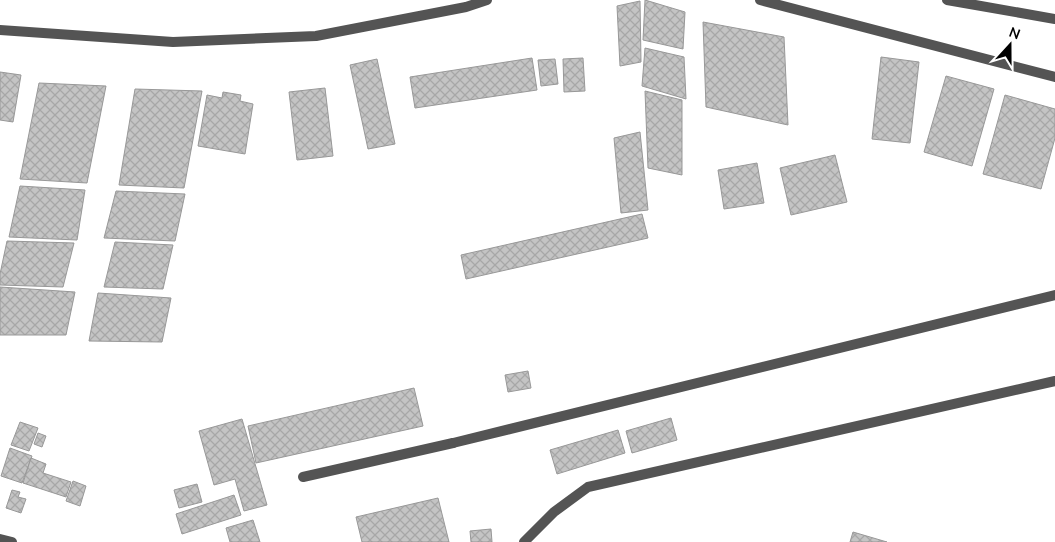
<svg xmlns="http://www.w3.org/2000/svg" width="1055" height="542" font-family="Mulish,sans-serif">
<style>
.building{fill:url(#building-cross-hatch);stroke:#989898}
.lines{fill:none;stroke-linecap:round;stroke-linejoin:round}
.service{stroke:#545454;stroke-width:10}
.minor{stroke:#545454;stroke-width:10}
</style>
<defs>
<pattern id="building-cross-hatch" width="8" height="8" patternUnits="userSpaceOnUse" patternTransform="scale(1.25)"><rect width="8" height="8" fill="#c4c4c4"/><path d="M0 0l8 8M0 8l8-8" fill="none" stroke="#a7a7a7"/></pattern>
</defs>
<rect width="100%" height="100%" fill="#fff"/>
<g class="building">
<path d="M645 0 685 12 683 49 643 40Z"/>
<path d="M640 1 641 62 620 66 617 6Z"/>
<path d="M703 22 784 37 788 125 706 107Z"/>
<path d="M645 48 684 57 686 99 642 86Z"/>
<path d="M881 57 919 62 910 143 872 139Z"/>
<path d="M532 58 537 90 415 108 410 77Z"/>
<path d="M583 58 585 91 564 92 563 59Z"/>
<path d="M377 59 395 144 368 149 350 65Z"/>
<path d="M555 59 558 84 541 86 538 60Z"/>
<path d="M0 72 21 75 13 122 0 120Z"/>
<path d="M946 76 994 89 972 166 924 152Z"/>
<path d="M39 83 106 86 87 183 20 179Z"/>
<path d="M325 88 333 156 297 160 289 92Z"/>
<path d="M135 89 202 91 184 188 119 185Z"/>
<path d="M645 91 682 100V175L648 168Z"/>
<path d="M223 92 241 95 240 101 253 104 245 154 198 146 207 95 222 98Z"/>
<path d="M1005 95 1055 109V138L1041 189 983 174Z"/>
<path d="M640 132 648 210 621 213 614 138Z"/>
<path d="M835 155 847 202 791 215 780 168Z"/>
<path d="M757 163 764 203 724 209 718 170Z"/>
<path d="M20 186 85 190 77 240 9 237Z"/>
<path d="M116 191 185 194 175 241 104 238Z"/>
<path d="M642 214 648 238 466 279 461 255Z"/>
<path d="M7 241 74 243 63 287 0 285V274Z"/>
<path d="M115 242 173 245 163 289 104 287Z"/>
<path d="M0 287 75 292 66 335H0Z"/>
<path d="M98 293 171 298 162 342 89 341Z"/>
<path d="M528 371 531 388 508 392 505 375Z"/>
<path d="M414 388 423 426 256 463 248 426Z"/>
<path d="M671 418 677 440 632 453 626 431Z"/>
<path d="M242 419 267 505 244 511 235 479 214 485 199 431Z"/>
<path d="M20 422 38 428 29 451 11 445Z"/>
<path d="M618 430 625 453 557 474 550 450Z"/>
<path d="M38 433 46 436 42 447 34 444Z"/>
<path d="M10 448 32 456 22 483 1 476Z"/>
<path d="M31 458 46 464 43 473 71 482 66 497 23 483Z"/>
<path d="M73 481 86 486 80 506 66 501Z"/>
<path d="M197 484 202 502 179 508 174 490Z"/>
<path d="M12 490 20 492 18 497 26 499 21 513 6 508Z"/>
<path d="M234 495 241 515 182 534 176 514Z"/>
<path d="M438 498 449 542H362L356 517Z"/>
<path d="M253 520 260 542H230L226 528Z"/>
<path d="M491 529 492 542H471L470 531Z"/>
<path d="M853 532 887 542H850Z"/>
</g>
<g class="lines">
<g class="service">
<path d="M303 477 453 443"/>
<path d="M0 539 12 542"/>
<path d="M524 542 554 512 588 487 1055 381"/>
</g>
<g class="minor">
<path d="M760 0 1055 77"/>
<path d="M947 0 1055 19"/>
<path d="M0 30 173 42 316 36 466 7 487 0"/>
<path d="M453 443 1055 295"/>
</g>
</g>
<g transform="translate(1010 45) rotate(21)" stroke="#ffffff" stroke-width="4" paint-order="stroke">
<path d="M0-4L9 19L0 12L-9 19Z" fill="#000000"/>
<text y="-8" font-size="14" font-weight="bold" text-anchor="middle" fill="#000000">N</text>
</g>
</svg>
